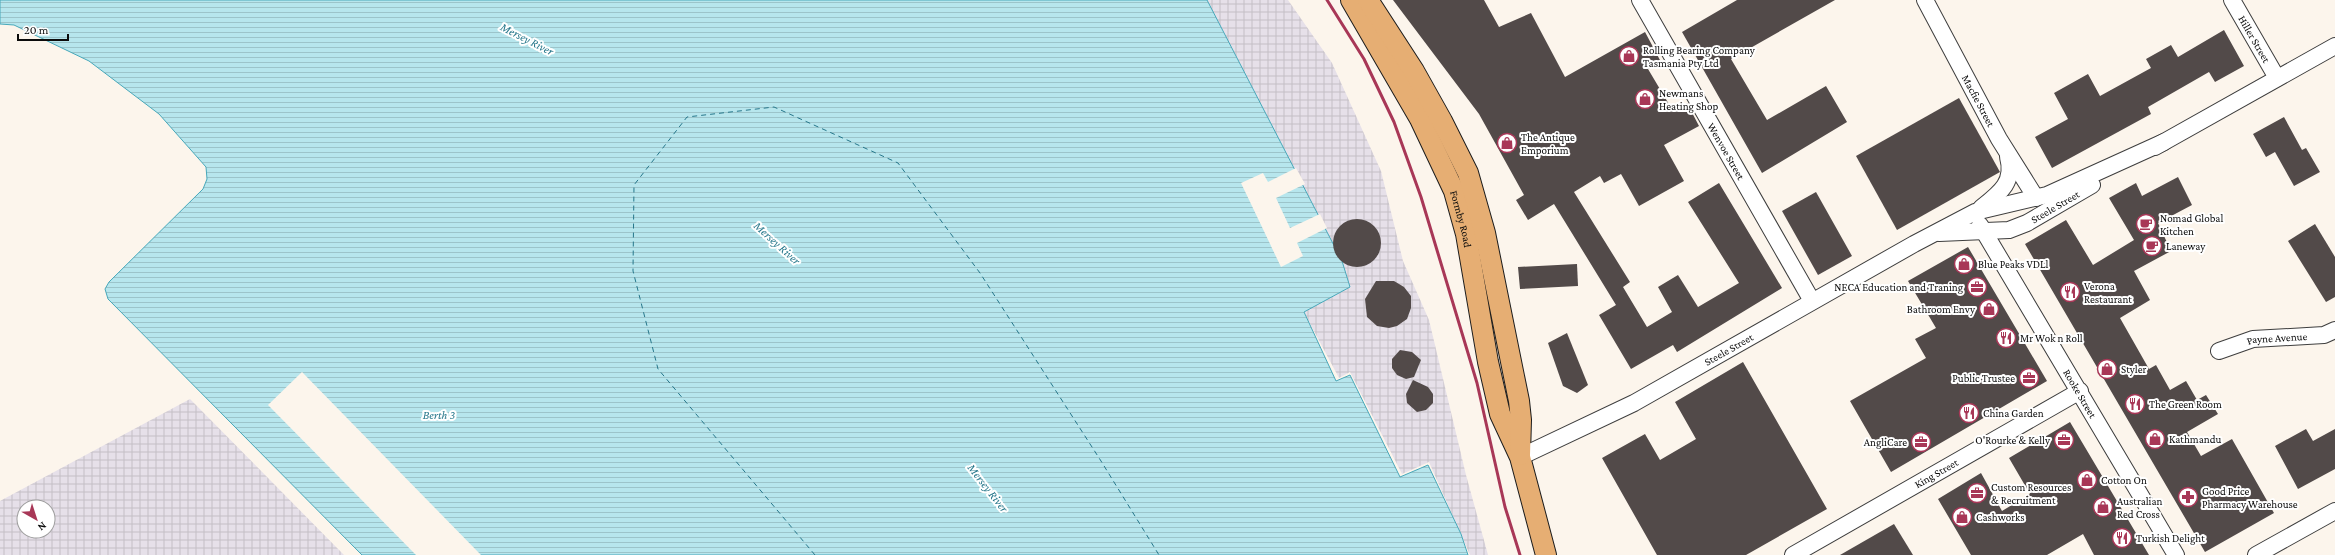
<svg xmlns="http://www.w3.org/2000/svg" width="2335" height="555" font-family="'Crimson Pro',serif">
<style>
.industrial{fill:url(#industrial-grid);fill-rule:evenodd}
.water{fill:url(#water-rules);stroke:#48a8ba}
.pier{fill:#fcf5ec}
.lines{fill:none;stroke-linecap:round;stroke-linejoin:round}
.ferry{stroke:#26778b;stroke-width:1;stroke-dasharray:5 4;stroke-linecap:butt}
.building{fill:#524a49}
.minor-casing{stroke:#3e3e3e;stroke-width:18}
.major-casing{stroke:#1c1c1c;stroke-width:22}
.minor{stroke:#fff;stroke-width:16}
.major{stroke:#e6ae73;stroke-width:20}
.rail{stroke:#a83757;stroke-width:3}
.labels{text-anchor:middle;stroke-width:4;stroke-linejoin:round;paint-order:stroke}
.street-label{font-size:11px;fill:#0b0b0b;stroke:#fff}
.poi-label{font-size:11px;fill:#0b0b0b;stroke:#fff;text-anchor:start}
.water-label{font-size:12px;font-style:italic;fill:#26778b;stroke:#fff}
</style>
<defs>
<pattern id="industrial-grid" width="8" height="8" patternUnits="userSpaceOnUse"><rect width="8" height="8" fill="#e6e0e9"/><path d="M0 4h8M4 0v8" fill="none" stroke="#c4bfc6"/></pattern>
<pattern id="water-rules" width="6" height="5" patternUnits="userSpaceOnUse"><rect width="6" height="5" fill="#b7e6ed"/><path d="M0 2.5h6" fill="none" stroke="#9cc4ca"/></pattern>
</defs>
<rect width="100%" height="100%" fill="#fcf5ec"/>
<g class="industrial">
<path d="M1199 0H1288L1332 63 1381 171 1403 261 1429 320 1466 475 1488 555H1470L1429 462 1402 474 1350 372 1339 378 1234 181Z"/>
<path d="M190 399 344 555H0V501ZM24 507H48V531H24Z"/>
</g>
<path class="water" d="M0 0H1207L1342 261 1350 287 1304 312 1336 381 1350 375 1400 477 1428 465 1461 534 1468 555H362L108 299 105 289 109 282 203 189 207 179 206 167 159 114 89 61 14 25 0 24Z"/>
<g class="pier">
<path d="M1296 168 1305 184 1276 198 1290 228 1320 214 1327 228 1297 243 1303 256 1281 267 1241 183 1263 173 1268 182Z"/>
<path d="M302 372 481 555H416L268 405Z"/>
</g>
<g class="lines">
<path class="ferry" d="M815 555 658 369 633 271 634 185 687 117 774 107 898 163 980 273 1101 461 1159 555"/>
</g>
<g class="building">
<path d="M1393 0H1484L1499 27 1531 13 1565 77 1645 32 1661 62 1648 69 1673 111 1687 103 1699 126 1664 145 1684 181 1639 206 1621 174 1604 183 1600 176 1574 192 1630 282 1623 287 1647 327 1672 312 1658 287 1678 275 1698 307 1739 283 1688 202 1719 183 1782 288 1677 352 1673 345 1631 369 1599 315 1616 305 1554 204 1528 220 1516 200 1524 195 1479 114Z"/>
<path d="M1737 0H1835L1731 59 1767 120 1826 86 1847 122 1762 173 1682 32Z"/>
<path d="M2224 30 2244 66 2215 82 2209 72 2148 107 2151 114 2052 168 2035 137 2068 119 2054 93 2088 74 2100 96 2151 68 2146 59 2171 45 2178 57Z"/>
<path d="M1959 98 2000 172 1897 230 1856 156Z"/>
<path d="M2284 117 2302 150 2306 148 2320 172 2294 186 2275 152 2266 157 2253 134Z"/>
<path d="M2178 177 2192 205 2158 223 2171 251 2134 271 2150 300 2120 318 2149 369 2156 365 2170 390 2186 381 2197 400 2206 395 2218 414 2187 432 2201 456 2232 439 2274 513 2205 552 2025 244 2066 220 2093 265 2134 240 2109 198 2136 183 2142 196Z"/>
<path d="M1816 192 1852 256 1818 275 1782 211Z"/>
<circle cx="1357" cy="243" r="24"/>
<path d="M2315 224 2335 257V297L2326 302 2288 241Z"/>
<path d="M1968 247 2047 381 1891 472 1850 401 1926 358 1915 339 1936 328 1908 281Z"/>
<path d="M1577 264 1578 286 1520 289 1518 267Z"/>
<path d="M1376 281H1394L1404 287 1411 296V308L1407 319 1397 326 1389 328 1377 326 1367 317 1365 299Z"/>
<path d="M1567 333 1588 385 1577 393 1563 386 1548 343Z"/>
<path d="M1400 350 1412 352 1421 360 1414 377 1406 379 1397 375 1392 368V359Z"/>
<path d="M1743 362 1827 509 1746 555H1657L1602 458 1645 434 1660 460 1696 439 1675 402Z"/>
<path d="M1413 380 1428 387 1433 394V403L1426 410 1417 412 1407 403 1406 394Z"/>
<path d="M2070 422 2149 555H2094L2083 534 2047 555H1971L1938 499 1981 473 2002 511 2030 494 2009 458Z"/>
<path d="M2306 429 2313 441 2335 429V469L2298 489 2275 446Z"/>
<path d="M1894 524 1913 555H1840Z"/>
</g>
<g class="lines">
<g class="minor-casing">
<g id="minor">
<path id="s1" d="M1640 0 1812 301"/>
<path id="s2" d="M1925 0 1999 139 2036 198"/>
<path id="s3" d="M2232 0 2277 78"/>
<path d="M2155 147 2335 46"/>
<path d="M1981 208C2000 193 2015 182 2008 157"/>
<path id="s4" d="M1980 225 2176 555"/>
<path id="s5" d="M1939 233 2009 230 2027 223 2092 185"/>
<path id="s6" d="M2219 351 2253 339 2324 335 2335 330"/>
<path id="s7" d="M1520 457 1634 403 1914 244 1975 212 2047 195 2164 142"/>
<path id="s8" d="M1793 555 2080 391"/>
<path d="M2256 555 2335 511"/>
</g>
</g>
<g class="major-casing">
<g id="major">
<path id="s9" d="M1351 0 1420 119 1454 191 1466 234 1488 362 1500 414 1520 457 1546 555"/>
<path d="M1368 0 1414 71 1442 121 1468 173 1485 233 1519 401 1521 420 1520 455"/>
</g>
</g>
<use href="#minor" class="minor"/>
<use href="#major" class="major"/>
<path class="rail" d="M1327 0 1364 59 1394 122 1421 197 1477 383 1505 507 1520 555"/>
</g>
<defs>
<g id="shop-ring" transform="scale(1)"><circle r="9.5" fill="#fff" stroke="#a83757" stroke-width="1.5"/><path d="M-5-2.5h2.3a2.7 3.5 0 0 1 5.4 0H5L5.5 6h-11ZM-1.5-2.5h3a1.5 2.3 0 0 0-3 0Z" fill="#a83757"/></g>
<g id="cafe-ring" transform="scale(1)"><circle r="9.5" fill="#fff" stroke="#a83757" stroke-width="1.5"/><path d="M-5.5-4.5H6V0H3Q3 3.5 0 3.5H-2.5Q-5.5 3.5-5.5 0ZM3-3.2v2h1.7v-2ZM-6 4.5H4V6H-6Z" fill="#a83757"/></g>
<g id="office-ring" transform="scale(1)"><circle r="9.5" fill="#fff" stroke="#a83757" stroke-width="1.5"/><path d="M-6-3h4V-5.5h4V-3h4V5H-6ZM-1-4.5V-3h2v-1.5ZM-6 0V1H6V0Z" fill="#a83757"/></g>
<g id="restaurant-ring" transform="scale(1)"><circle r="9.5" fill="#fff" stroke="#a83757" stroke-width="1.5"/><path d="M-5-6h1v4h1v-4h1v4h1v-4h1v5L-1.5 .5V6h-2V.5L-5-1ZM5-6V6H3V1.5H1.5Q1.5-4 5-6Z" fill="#a83757"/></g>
<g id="pharmacy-ring" transform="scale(1)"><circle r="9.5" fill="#fff" stroke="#a83757" stroke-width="1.5"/><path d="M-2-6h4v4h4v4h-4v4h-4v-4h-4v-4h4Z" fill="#a83757"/></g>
</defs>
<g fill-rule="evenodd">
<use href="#shop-ring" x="1629" y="56"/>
<use href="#shop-ring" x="1645" y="99"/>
<use href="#shop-ring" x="1507" y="143"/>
<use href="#cafe-ring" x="2146" y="224"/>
<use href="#cafe-ring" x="2152" y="246"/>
<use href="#shop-ring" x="1964" y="264"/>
<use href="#office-ring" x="1977" y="287"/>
<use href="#restaurant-ring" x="2070" y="292"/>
<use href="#shop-ring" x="1989" y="309"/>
<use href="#restaurant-ring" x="2006" y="338"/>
<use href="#shop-ring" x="2107" y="369"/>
<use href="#office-ring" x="2029" y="378"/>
<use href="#restaurant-ring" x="2135" y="404"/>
<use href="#restaurant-ring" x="1969" y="413"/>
<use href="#shop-ring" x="2155" y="439"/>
<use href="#office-ring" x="2064" y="440"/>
<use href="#office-ring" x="1921" y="442"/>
<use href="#shop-ring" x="2087" y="480"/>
<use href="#office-ring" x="1977" y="493"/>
<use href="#pharmacy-ring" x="2188" y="497"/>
<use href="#shop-ring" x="2103" y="507"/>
<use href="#shop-ring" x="1962" y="517"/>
<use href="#restaurant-ring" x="2122" y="538"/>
</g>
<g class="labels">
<g class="street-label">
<text dy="4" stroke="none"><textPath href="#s3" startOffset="45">Hiller Street</textPath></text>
<text dy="4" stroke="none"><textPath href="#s2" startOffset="114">Macfie Street</textPath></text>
<text dy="4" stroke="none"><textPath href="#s1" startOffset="174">Wenvoe Street</textPath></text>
<text dy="4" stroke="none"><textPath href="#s5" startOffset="122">Steele Street</textPath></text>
<text dy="4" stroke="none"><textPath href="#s9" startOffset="246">Formby Road</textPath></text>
<text dy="4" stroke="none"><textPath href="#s6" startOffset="60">Payne Avenue</textPath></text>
<text dy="4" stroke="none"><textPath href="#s7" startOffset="235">Steele Street</textPath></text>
<text dy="4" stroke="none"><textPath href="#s4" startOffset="196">Rooke Street</textPath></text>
<text dy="4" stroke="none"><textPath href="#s8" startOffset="165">King Street</textPath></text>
</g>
<g class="poi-label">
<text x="1643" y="54">Rolling Bearing Company<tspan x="1643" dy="13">Tasmania Pty Ltd</tspan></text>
<text x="1659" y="97">Newmans<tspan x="1659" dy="13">Heating Shop</tspan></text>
<text x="1521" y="141">The Antique<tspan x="1521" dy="13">Emporium</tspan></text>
<text x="2160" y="222">Nomad Global<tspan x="2160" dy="13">Kitchen</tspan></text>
<text x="2166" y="250">Laneway</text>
<text x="1978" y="268">Blue Peaks VDLl</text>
<text x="2084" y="290">Verona<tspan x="2084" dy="13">Restaurant</tspan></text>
<text x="1963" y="291" text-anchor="end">NECA Education and Traning</text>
<text x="1975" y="313" text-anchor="end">Bathroom Envy</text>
<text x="2020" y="342">Mr Wok n Roll</text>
<text x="2121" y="373">Styler</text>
<text x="2015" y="382" text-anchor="end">Public Trustee</text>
<text x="2149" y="408">The Green Room</text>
<text x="1983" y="417">China Garden</text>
<text x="2169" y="443">Kathmandu</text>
<text x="2050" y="444" text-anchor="end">O'Rourke &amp; Kelly</text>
<text x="1907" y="446" text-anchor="end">AngliCare</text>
<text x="2101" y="484">Cotton On</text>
<text x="1991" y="491">Custom Resources<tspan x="1991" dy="13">&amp; Recruitment</tspan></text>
<text x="2202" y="495">Good Price<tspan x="2202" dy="13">Pharmacy Warehouse</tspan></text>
<text x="2117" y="505">Australian<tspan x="2117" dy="13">Red Cross</tspan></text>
<text x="1976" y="521">Cashworks</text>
<text x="2136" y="542">Turkish Delight</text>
</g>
<g class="water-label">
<text transform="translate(527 39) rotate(27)" y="4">Mersey River</text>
<text transform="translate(777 243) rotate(42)" y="4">Mersey River</text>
<text x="439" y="419">Berth 3</text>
<text transform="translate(988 488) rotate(52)" y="4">Mersey River</text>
</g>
</g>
<g transform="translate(36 519) rotate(141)"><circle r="19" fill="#ffffff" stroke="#9d9d9d"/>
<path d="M0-3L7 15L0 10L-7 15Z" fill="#a83757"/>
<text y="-6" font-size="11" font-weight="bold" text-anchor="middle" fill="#0b0b0b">N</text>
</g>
<path d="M18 34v6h50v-6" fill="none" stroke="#0b0b0b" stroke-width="2"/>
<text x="24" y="34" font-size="12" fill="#0b0b0b" stroke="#ffffff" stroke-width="3" paint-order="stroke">20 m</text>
</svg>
